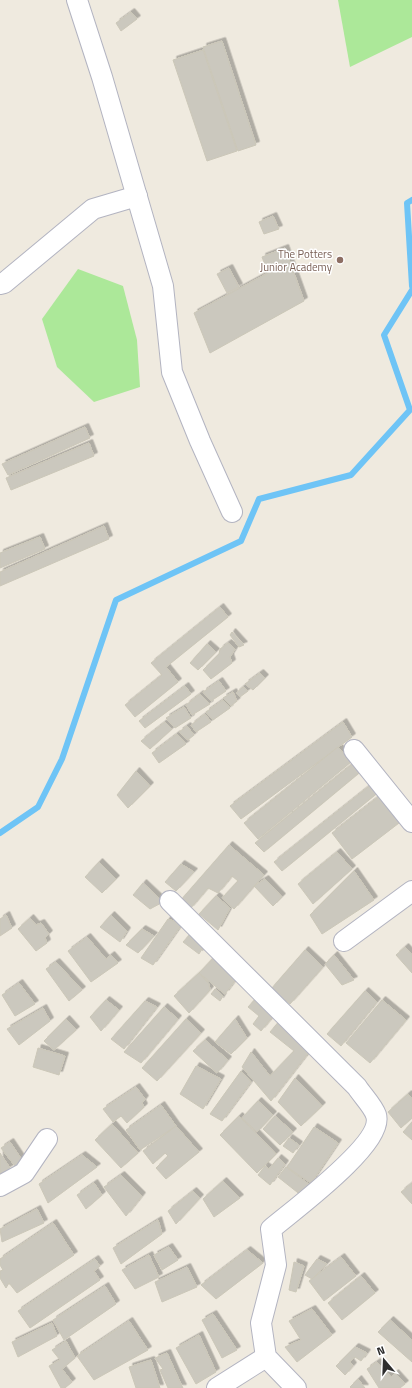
<svg xmlns="http://www.w3.org/2000/svg" width="412" height="1388" font-family="'Titillium Web',sans-serif">
<style>
.green{fill:#ace899}
.lines{fill:none;stroke-linecap:round;stroke-linejoin:round}
.stream{stroke:#6ec4f6;stroke-width:6}
.building{fill:#cbc8be;stroke:#cbc7b8;filter:url(#shadow)}
.minor-casing{stroke:#b3b4c1;stroke-width:22}
.minor{stroke:#fff;stroke-width:20}
.education-dot{fill:#8d6e63;stroke:#fff;stroke-width:1.5}
.labels{text-anchor:middle;stroke-width:3;stroke-linejoin:round;paint-order:stroke}
.education-label{font-size:11px;fill:#785e54;stroke:#fff;text-anchor:end}
</style>
<defs>
<filter id="shadow"><feDropShadow dx="3.5" dy="-3.5" stdDeviation="0" flood-color="#0004"/></filter>
</defs>
<rect width="100%" height="100%" fill="#efeadf"/>
<g class="green">
<path d="M338 0H412V37L350 67Z"/>
<path d="M78 269 123 286 137 340 140 387 94 402 57 367 42 319Z"/>
</g>
<g class="lines">
<g class="stream">
<path d="M412 200 407 203 412 286"/>
<path d="M0 833 38 807 62 759 116 600 241 541 259 499 351 475 410 410 384 335 412 290"/>
</g>
</g>
<g class="building">
<path d="M131 12 137 19 121 31 116 23Z"/>
<path d="M222 41 256 145 238 151 203 47Z"/>
<path d="M203 50 237 151 207 161 173 60Z"/>
<path d="M273 216 279 229 264 234 259 222Z"/>
<path d="M285 248 304 301 210 353 194 313 268 273 262 257Z"/>
<path d="M229 268 239 287 227 293 217 274Z"/>
<path d="M85 427 90 438 8 475 2 464Z"/>
<path d="M89 443 94 456 11 490 6 478Z"/>
<path d="M104 526 109 539 0 586V572Z"/>
<path d="M40 537 45 549 0 568V553Z"/>
<path d="M220 607 228 617 166 667 178 682 135 717 125 705 162 675 151 663Z"/>
<path d="M232 632 244 645 239 647 230 635Z"/>
<path d="M228 643 235 649 230 657 232 663 211 679 203 670 219 654 220 649Z"/>
<path d="M207 644 216 652 198 670 190 663Z"/>
<path d="M260 673 265 678 253 690 245 684Z"/>
<path d="M219 681 226 691 211 701 203 692Z"/>
<path d="M185 686 191 694 145 728 139 721Z"/>
<path d="M243 687 248 691 240 697 236 693Z"/>
<path d="M233 692 237 701 231 706 223 698Z"/>
<path d="M200 694 210 704 192 715 186 705Z"/>
<path d="M223 700 230 708 213 720 206 712Z"/>
<path d="M184 707 191 718 175 728 166 718Z"/>
<path d="M205 714 211 722 196 732 191 725Z"/>
<path d="M165 722 172 729 150 749 141 741Z"/>
<path d="M343 722 352 737 241 819 230 806Z"/>
<path d="M187 726 194 735 188 740 179 732Z"/>
<path d="M177 734 186 744 159 763 152 753Z"/>
<path d="M338 747 351 762 258 839 244 823Z"/>
<path d="M356 761 364 769 264 852 255 843Z"/>
<path d="M136 771 150 786 128 808 117 795Z"/>
<path d="M373 783 380 791 282 871 274 862Z"/>
<path d="M382 794 399 823 352 859 332 833Z"/>
<path d="M229 845 264 875 234 909 222 898 238 881 232 876 218 893 208 888 190 909 180 901Z"/>
<path d="M337 852 352 869 313 904 298 884Z"/>
<path d="M99 862 116 879 102 893 85 877Z"/>
<path d="M181 864 194 872 176 891 165 882Z"/>
<path d="M354 871 374 900 322 934 310 915Z"/>
<path d="M265 879 282 897 273 906 254 886Z"/>
<path d="M143 883 163 902 150 909 133 895Z"/>
<path d="M216 896 230 908 218 930 199 914Z"/>
<path d="M6 915 12 928 0 936V919Z"/>
<path d="M111 915 127 931 120 942 100 927Z"/>
<path d="M30 918 36 925 41 923 49 934 45 938 47 943 36 951 18 929Z"/>
<path d="M168 919 182 924 153 965 141 958Z"/>
<path d="M142 929 154 936 138 953 126 945Z"/>
<path d="M191 933 205 944 199 954 183 942Z"/>
<path d="M87 937 106 959 111 955 118 963 91 982 68 951Z"/>
<path d="M405 947 412 955V973L396 955Z"/>
<path d="M305 950 323 967 290 1004 271 989Z"/>
<path d="M216 955 240 974 225 994 199 973Z"/>
<path d="M334 955 354 980 342 985 325 964Z"/>
<path d="M56 962 82 990 69 1001 46 969Z"/>
<path d="M199 973 209 984 210 990 189 1013 174 996Z"/>
<path d="M19 983 35 1004 15 1016 2 995Z"/>
<path d="M215 989 223 996 220 1001 211 994Z"/>
<path d="M365 991 377 1002 341 1046 327 1034Z"/>
<path d="M257 997 275 1014 261 1031 253 1024 259 1016 248 1007Z"/>
<path d="M106 1000 119 1010 101 1031 90 1017Z"/>
<path d="M382 1000 406 1020 370 1063 346 1043Z"/>
<path d="M145 1001 157 1007 124 1049 111 1039Z"/>
<path d="M164 1007 178 1019 141 1063 124 1052Z"/>
<path d="M43 1008 50 1021 19 1045 7 1029Z"/>
<path d="M66 1019 76 1030 54 1050 44 1041Z"/>
<path d="M186 1019 201 1033 157 1081 142 1068Z"/>
<path d="M235 1019 247 1038 231 1054 215 1042Z"/>
<path d="M281 1019 310 1051 271 1101 242 1067 251 1052 270 1076 294 1051 270 1032Z"/>
<path d="M205 1040 228 1060 217 1073 193 1051Z"/>
<path d="M38 1048 65 1056 59 1075 33 1067Z"/>
<path d="M196 1066 221 1079 203 1109 180 1094Z"/>
<path d="M241 1071 251 1082 222 1121 210 1114Z"/>
<path d="M295 1078 322 1106 301 1126 278 1102Z"/>
<path d="M136 1087 145 1099 142 1103 144 1107 127 1123 121 1116 113 1122 103 1109Z"/>
<path d="M408 1094 412 1099V1118L401 1128 388 1112Z"/>
<path d="M258 1101 273 1115 257 1132 242 1118Z"/>
<path d="M161 1105 176 1126 140 1150 126 1130Z"/>
<path d="M239 1116 276 1154 257 1173 220 1135Z"/>
<path d="M275 1116 293 1132 280 1145 263 1129Z"/>
<path d="M412 1122V1140L403 1132Z"/>
<path d="M112 1124 138 1153 121 1168 95 1140Z"/>
<path d="M176 1126 199 1152 166 1179 156 1168 168 1156 165 1153 153 1164 143 1151Z"/>
<path d="M314 1127 338 1143 311 1183 287 1167Z"/>
<path d="M289 1138 299 1145 293 1153 283 1146Z"/>
<path d="M10 1142 24 1163 15 1166 1 1148Z"/>
<path d="M0 1153 10 1168 0 1174Z"/>
<path d="M82 1155 97 1167 48 1203 39 1184Z"/>
<path d="M278 1158 285 1164 270 1185 258 1175 265 1166 269 1169Z"/>
<path d="M286 1167 311 1186 302 1196 278 1177Z"/>
<path d="M121 1175 142 1196 126 1216 104 1187Z"/>
<path d="M223 1181 240 1198 214 1217 203 1199Z"/>
<path d="M94 1183 102 1195 86 1209 77 1195Z"/>
<path d="M412 1183V1204L401 1192Z"/>
<path d="M193 1191 200 1198 176 1224 168 1211Z"/>
<path d="M37 1209 44 1223 2 1242 0 1229Z"/>
<path d="M158 1220 162 1234 121 1264 113 1248Z"/>
<path d="M53 1223 74 1255 17 1293 9 1283 6 1288 0 1278V1271L3 1270 0 1265V1259Z"/>
<path d="M169 1247 178 1260 162 1270 154 1255Z"/>
<path d="M247 1250 263 1263 216 1299 201 1285Z"/>
<path d="M149 1255 159 1277 135 1289 122 1270Z"/>
<path d="M341 1257 356 1276 324 1301 309 1281Z"/>
<path d="M95 1259 100 1266 94 1271 100 1280 30 1328 18 1311Z"/>
<path d="M317 1259 327 1264 312 1279 305 1275Z"/>
<path d="M294 1262 304 1266 296 1292 289 1290Z"/>
<path d="M187 1267 197 1287 162 1302 155 1282Z"/>
<path d="M361 1276 375 1293 342 1320 328 1303Z"/>
<path d="M105 1286 116 1304 64 1340 53 1320Z"/>
<path d="M312 1309 332 1335 297 1362 285 1347 301 1340 289 1321Z"/>
<path d="M213 1314 237 1350 222 1358 202 1320Z"/>
<path d="M390 1320 412 1340V1362L378 1332Z"/>
<path d="M129 1321 148 1350 94 1380 77 1356Z"/>
<path d="M52 1323 57 1336 18 1357 12 1342Z"/>
<path d="M199 1335 216 1372 196 1384 176 1348Z"/>
<path d="M66 1341 75 1358 62 1369 72 1382 65 1388H61L49 1366 60 1360 52 1350Z"/>
<path d="M355 1347 367 1353 361 1361 355 1357 350 1362 353 1366 345 1375 336 1366Z"/>
<path d="M167 1353 180 1382 183 1388H168L160 1370 163 1369 155 1358Z"/>
<path d="M151 1360 160 1388H136L129 1367Z"/>
<path d="M377 1362 391 1377 395 1373 405 1384 400 1388H379L367 1369Z"/>
<path d="M358 1379 365 1388H351L350 1387Z"/>
</g>
<g class="lines">
<g class="minor-casing">
<g id="minor">
<path d="M77 0 102 77 163 286 172 372 200 441 232 512"/>
<path d="M0 284 4 283 93 209 137 196"/>
<path d="M354 750 412 822"/>
<path d="M170 901 357 1087C362 1095 373 1106 376 1115 385 1143 292 1211 271 1229L276 1265 261 1323 266 1357 296 1388"/>
<path d="M344 941 412 891"/>
<path d="M0 1186 24 1173 47 1139"/>
<path d="M217 1388 266 1357"/>
</g>
</g>
<use href="#minor" class="minor"/>
</g>
<circle class="education-dot" cx="340" cy="260" r="4"/>
<g class="labels">
<g class="education-label">
<text x="332" y="258">The Potters<tspan x="332" dy="13">Junior Academy</tspan></text>
</g>
</g>
<g transform="translate(384 1360) rotate(341)" stroke="#ffffff" stroke-width="3" paint-order="stroke">
<path d="M0-3L7 15L0 10L-7 15Z" fill="#2d2d2d"/>
<text y="-6" font-size="11" font-weight="bold" text-anchor="middle" fill="#2d2d2d">N</text>
</g>
</svg>
